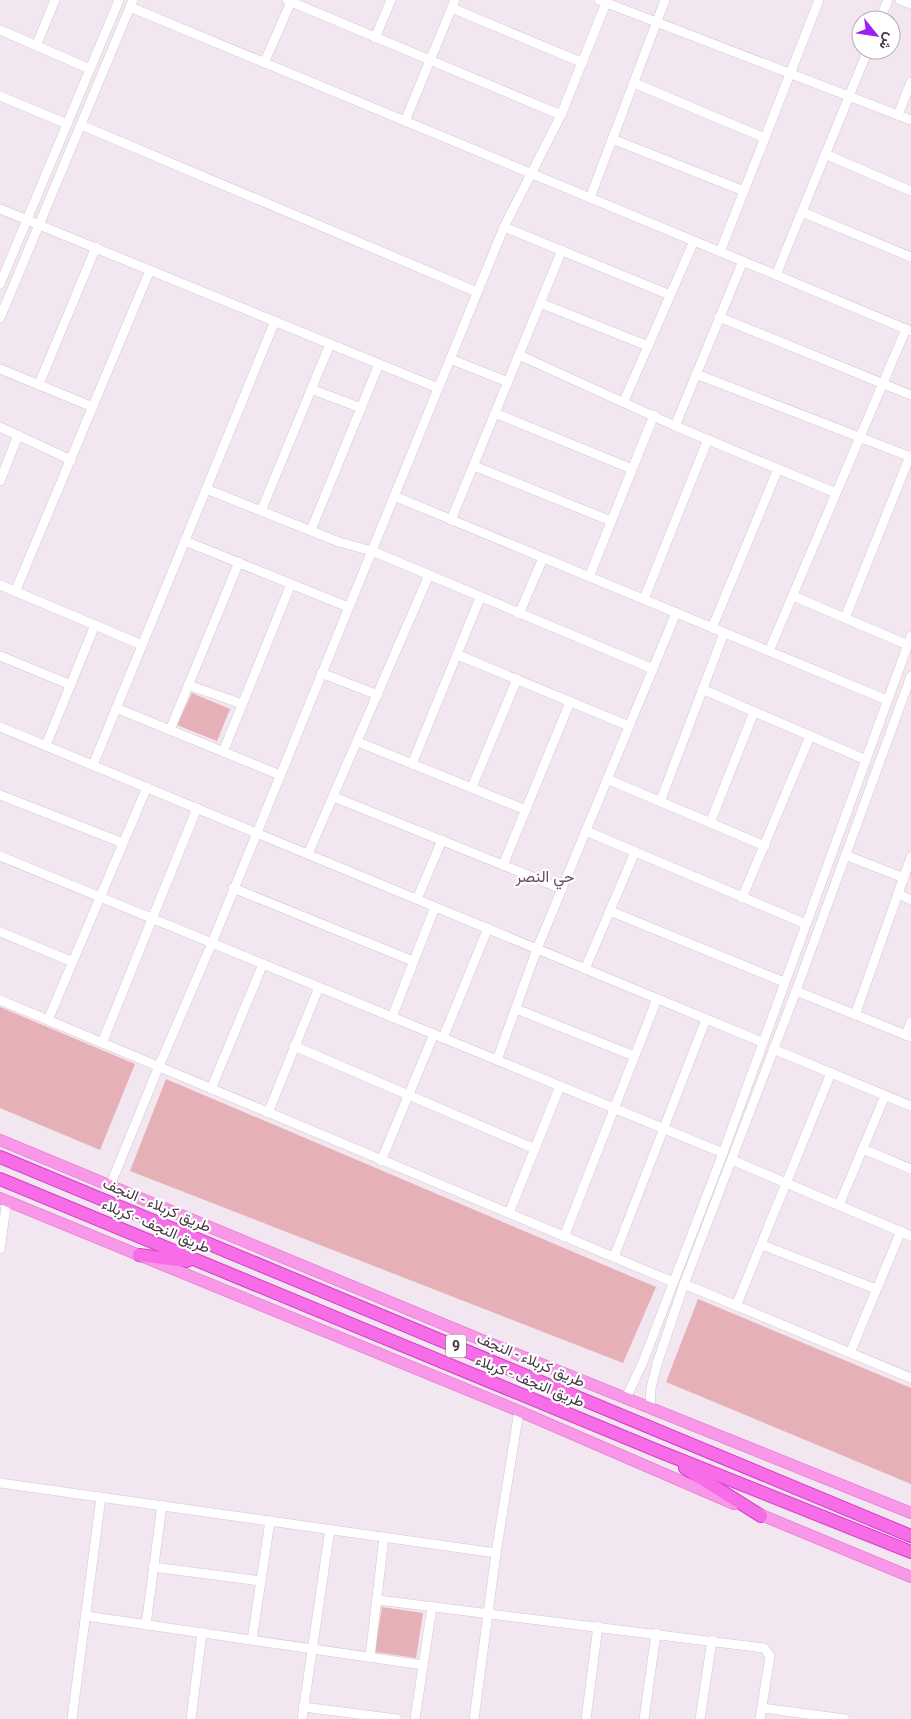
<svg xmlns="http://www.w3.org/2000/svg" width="911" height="1719" font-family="Roboto,Vazirmatn,sans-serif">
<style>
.green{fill:#e5b0b6}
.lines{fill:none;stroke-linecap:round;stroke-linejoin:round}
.minor-casing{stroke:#d8c3d6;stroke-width:10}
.major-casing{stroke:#de68cc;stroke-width:12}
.highway-casing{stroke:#d53cc9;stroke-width:14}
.minor{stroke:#fff;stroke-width:9}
.major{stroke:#f998e9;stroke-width:11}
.highway{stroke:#f76ce7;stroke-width:12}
.labels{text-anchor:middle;stroke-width:4.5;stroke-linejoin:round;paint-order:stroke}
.shield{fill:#fff;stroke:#7c727c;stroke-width:1}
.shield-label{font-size:14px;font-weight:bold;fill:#443644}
.street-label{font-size:15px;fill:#443644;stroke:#fff}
.neighbourhood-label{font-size:16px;fill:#674d65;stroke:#fff}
</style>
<rect width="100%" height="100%" fill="#f2e6f0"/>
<g class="green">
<path d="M192 693 230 709 217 741 177 725Z"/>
<path d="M0 1007 135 1064 100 1150 0 1108Z"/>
<path d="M166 1079 656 1287 623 1363 130 1171Z"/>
<path d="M698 1299 911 1388V1484L666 1382Z"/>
<path d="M382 1607 423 1613 416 1658 375 1652Z"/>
</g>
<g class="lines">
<g class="minor-casing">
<g id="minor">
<path d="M287 0 561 115"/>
<path d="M599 0 911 120"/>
<path d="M900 0 911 4"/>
<path d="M130 7 911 331"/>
<path d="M452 8 583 63"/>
<path d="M880 20 888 0"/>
<path d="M0 30 90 69"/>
<path d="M375 38 391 0"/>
<path d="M36 46 55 0"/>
<path d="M264 63 291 2"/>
<path d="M634 83 765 138"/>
<path d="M0 96 67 124"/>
<path d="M898 115 911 82"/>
<path d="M405 121 455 0"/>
<path d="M81 125 477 292"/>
<path d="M612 139 744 191"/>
<path d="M825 154 911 191"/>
<path d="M590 198 665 0"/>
<path d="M0 209 438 388"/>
<path d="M802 212 911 257"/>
<path d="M504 227 670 295"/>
<path d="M720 252 819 0"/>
<path d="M776 275 868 50"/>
<path d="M0 284 119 0"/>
<path d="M540 303 648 346"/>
<path d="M719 317 911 395"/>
<path d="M0 318 133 0"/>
<path d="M519 355 675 426 836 493"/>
<path d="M450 359 508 382"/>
<path d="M0 369 93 407"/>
<path d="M696 374 911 457"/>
<path d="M39 384 96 247"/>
<path d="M311 389 361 408"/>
<path d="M624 401 694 241"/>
<path d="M495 413 632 469"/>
<path d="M675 426 743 261"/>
<path d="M0 427 71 460"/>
<path d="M474 466 611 521"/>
<path d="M0 481 18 435"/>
<path d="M206 489 339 542 372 551 653 669"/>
<path d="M394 496 887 700"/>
<path d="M261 511 330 344"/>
<path d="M451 520 562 250"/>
<path d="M311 530 379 364"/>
<path d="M185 541 348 607"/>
<path d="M589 577 654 415"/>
<path d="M0 585 142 645"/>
<path d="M15 592 150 270"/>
<path d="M793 596 908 645"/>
<path d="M644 599 708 439"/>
<path d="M519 614 543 558"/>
<path d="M845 618 910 456"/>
<path d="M712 628 778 469"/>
<path d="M769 651 906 329"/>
<path d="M458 655 629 726"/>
<path d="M0 656 71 685"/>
<path d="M321 673 378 695"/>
<path d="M188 685 242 704"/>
<path d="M702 689 866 760"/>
<path d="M116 708 280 775"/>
<path d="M0 727 762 1042"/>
<path d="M170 730 239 562"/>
<path d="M358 742 526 810"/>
<path d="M46 745 95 625"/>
<path d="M223 752 291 584"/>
<path d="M412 764 480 598"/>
<path d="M93 765 275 321"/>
<path d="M607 779 765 846"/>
<path d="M472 787 517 679"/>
<path d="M0 795 123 843"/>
<path d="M334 797 562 889"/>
<path d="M660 802 724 633"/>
<path d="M710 823 754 712"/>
<path d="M586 831 806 924"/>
<path d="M308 854 429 575"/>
<path d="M845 855 904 878"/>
<path d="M0 856 723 1153"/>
<path d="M503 865 570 702"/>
<path d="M233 888 413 961"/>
<path d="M898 894 911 900"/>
<path d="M742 898 810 736"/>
<path d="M417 899 442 840"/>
<path d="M610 911 784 982"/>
<path d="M0 932 73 962"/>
<path d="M585 969 635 852"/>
<path d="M796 991 911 1037"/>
<path d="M0 1000 673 1282"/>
<path d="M516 1009 634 1056"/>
<path d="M855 1015 911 857"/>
<path d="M392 1017 435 907"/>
<path d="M48 1020 147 787"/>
<path d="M906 1035 911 1022"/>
<path d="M443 1038 488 928"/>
<path d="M102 1043 197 808"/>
<path d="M294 1046 535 1149"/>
<path d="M773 1049 911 1106"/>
<path d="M497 1060 537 949 676 613"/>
<path d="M211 1089 263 964"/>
<path d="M268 1113 319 987"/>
<path d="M863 1149 911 1169"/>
<path d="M732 1160 911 1236"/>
<path d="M381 1161 434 1034"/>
<path d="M110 1186 159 1066 212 943 504 227 561 115 606 3"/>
<path d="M839 1205 885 1096"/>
<path d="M509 1213 560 1086"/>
<path d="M564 1237 657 999"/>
<path d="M762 1245 876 1289"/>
<path d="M0 1249 7 1200"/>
<path d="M614 1257 706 1019"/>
<path d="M684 1284 911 1378"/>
<path d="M736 1306 831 1073"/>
<path d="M850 1353 901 1231"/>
<path d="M626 1398 643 1362 723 1153 911 636"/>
<path d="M650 1408 651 1388 657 1364 684 1284 796 991 911 676"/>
<path d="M0 1483 496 1553"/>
<path d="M153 1567 261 1581"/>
<path d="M378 1600 764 1648 770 1656 760 1719"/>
<path d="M86 1616 423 1665"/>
<path d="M146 1625 162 1505"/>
<path d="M252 1640 270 1521"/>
<path d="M370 1657 384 1537"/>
<path d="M303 1707 397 1719"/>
<path d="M762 1708 845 1719"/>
<path d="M72 1719 101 1497"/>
<path d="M191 1719 202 1633"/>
<path d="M302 1719 330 1529"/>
<path d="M415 1719 432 1607"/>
<path d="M474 1719 496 1553 519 1411"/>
<path d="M586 1719 598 1626"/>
<path d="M644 1719 656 1633"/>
<path d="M700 1719 712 1640"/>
</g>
</g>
<g class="major-casing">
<g id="major">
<path d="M0 1140 484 1341 911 1513"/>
<path d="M0 1198 519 1411 734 1504"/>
<path d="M754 1512 911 1577"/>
</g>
</g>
<g class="highway-casing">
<g id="highway">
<path d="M0 1157 911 1536"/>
<path d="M0 1179 658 1451 911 1552"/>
<path d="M139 1255 187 1261"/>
<path d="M685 1468 761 1516"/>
</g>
</g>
<use href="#minor" class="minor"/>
<use href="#major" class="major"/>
<use href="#highway" class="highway"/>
</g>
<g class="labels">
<rect class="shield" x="446" y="1334.5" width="20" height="23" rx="4"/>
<g class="shield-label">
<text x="456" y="1351">9</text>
</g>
<g class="street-label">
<text transform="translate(157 1205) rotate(23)" y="5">طريق کربلاء - النجف</text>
<text transform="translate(156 1226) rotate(23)" y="5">طريق النجف - کربلاء</text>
<text transform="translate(531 1360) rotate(23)" y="5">طريق کربلاء - النجف</text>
<text transform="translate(530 1381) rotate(22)" y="5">طريق النجف - کربلاء</text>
</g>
<g class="neighbourhood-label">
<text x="545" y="882">حي النصر</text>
</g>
</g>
<g transform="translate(876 35) rotate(120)"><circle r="24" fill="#ffffff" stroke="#b4afb4"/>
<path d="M0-4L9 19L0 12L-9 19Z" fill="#9c20ef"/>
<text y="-8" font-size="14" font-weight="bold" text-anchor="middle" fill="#443644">ش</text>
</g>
</svg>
